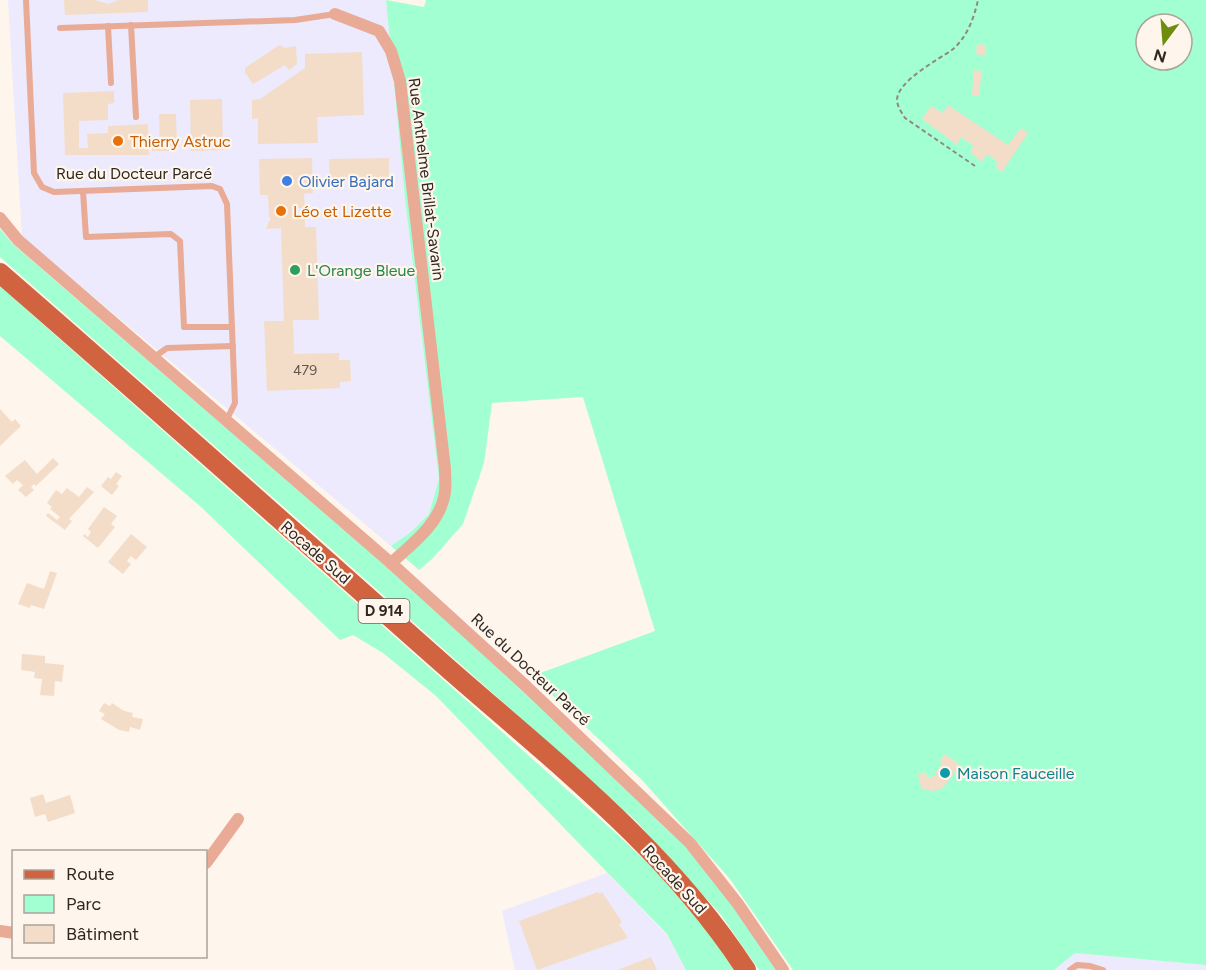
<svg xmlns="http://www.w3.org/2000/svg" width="1206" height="970" font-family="Figtree,sans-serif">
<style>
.commercial{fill:#eceafc}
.green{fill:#a2ffd2;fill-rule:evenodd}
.building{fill:#f4ddc8}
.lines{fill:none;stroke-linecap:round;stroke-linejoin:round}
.path{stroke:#918880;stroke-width:2;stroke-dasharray:4.5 3;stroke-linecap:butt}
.lane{stroke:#e9aa96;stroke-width:6}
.street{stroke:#e9aa96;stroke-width:12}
.primary{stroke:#d26340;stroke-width:20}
.food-dot{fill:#e8710a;stroke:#fef5ec;stroke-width:2}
.shop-dot{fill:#3f7fe0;stroke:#fef5ec;stroke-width:2}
.leisure-dot{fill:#2e9e5b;stroke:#fef5ec;stroke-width:2}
.culture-dot{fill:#0f9aa8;stroke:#fef5ec;stroke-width:2}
.labels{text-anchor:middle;stroke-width:4.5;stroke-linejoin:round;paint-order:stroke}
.number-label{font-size:14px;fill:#61554a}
.shield{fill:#fef5ec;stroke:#6e665d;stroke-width:1.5}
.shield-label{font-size:15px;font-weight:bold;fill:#302820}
.food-label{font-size:16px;fill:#c56008;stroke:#fef5ec;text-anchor:start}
.street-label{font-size:16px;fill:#302820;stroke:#fef5ec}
.shop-label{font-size:16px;fill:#366cbe;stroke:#fef5ec;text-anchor:start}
.leisure-label{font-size:16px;fill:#27864d;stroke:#fef5ec;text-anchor:start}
.culture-label{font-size:16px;fill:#0d838f;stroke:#fef5ec;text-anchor:start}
</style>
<rect width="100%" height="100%" fill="#fef5ec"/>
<g class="commercial">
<path d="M8 0H386L405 199 439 479 429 514 411 532 391 546 22 237Z"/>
<path d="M607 873 667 935 686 970H515L502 911Z"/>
<path d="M1075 953 1206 965V970H1054Z"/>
</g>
<g class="green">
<path d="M386 0 424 7 426 0H1206V965L1075 953 1054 970H793L730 879 642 780 532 676 655 631 583 397 492 403 484 463 463 524 432 559 419 570 391 546 411 532 429 514 439 479 405 199ZM1146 24H1182V60H1146Z"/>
<path d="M0 229 13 244 387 567 522 690 686 847 734 908 776 970H759L721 915 636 821 319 538 0 257Z"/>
<path d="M0 286 618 835 659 874 708 932 734 970H686L667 934 436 696 383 653 353 635 340 640 201 507 0 336Z"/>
</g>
<g class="building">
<path d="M64 0H95L108 4 119 0H148V12L65 15Z"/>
<path d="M977 44 986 45 985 56 976 54Z"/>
<path d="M279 45 285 48 296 46 297 64 289 70 285 65 253 84 245 73V68Z"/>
<path d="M362 52 364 115 317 117 318 143 258 144V118L252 119V100L260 99 305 68V54Z"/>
<path d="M974 70 982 71 979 96 972 95Z"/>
<path d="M114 91V103L108 104V120L79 121V148H88L87 134 108 133V126L148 124 149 155H65L63 93Z"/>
<path d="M222 99 223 150 191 151 190 100Z"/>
<path d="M948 105 1008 145 1021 128 1028 133 1002 172 995 167 998 162 987 154 982 162 970 152 974 146 961 137 957 145 922 119 931 106 943 113Z"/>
<path d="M159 114H176L177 147H172V151H152V148H160Z"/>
<path d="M312 158 313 193 304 194 305 208H298L299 219H305V227H316L319 320H293L294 354 339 353V360H350L351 381 340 382V388L267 391 264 321H284L281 228 266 229 271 217H269L268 195H260L259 159Z"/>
<path d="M389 158V178L330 179 329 159Z"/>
<path d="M0 409 12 422 15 419 21 426 0 446Z"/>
<path d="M53 458 59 464 36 486 34 484 31 487 34 490 26 497 18 490 23 485 17 480 13 484 5 476 25 460 37 474Z"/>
<path d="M116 472 122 476 116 484 119 486 112 495 101 486 108 477 111 479Z"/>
<path d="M87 487 94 492 69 519 72 521 65 530 46 516 48 513 57 520 60 517 50 509 52 507 47 503 56 490 62 494 67 488 79 497Z"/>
<path d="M104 507 117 516 111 524 115 527 98 548 83 536 84 534 88 537 91 532 88 529Z"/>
<path d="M131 534 147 547 136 560 131 556 127 561 131 564 123 574 108 562Z"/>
<path d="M50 571 57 573 44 609 31 605 30 608 18 604 27 583 44 589Z"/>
<path d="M22 654 45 656V663L64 665 62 682 55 681 54 696 40 695 42 679 34 678 35 672 21 670Z"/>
<path d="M104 703 110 706 112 703 124 711 133 713 132 717 143 719 140 730 130 727 129 732 119 730 101 719 105 714 99 711Z"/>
<path d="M945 754 960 765 943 788 930 792 929 789 922 790 918 774 926 772 927 778 937 775 935 773 942 763 940 761Z"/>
<path d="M43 794 46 803 70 795 75 813 48 822 45 814 35 817 30 798Z"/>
<path d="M598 892 599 894 602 892 622 922 619 924 628 938 537 970 519 921Z"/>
<path d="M651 957 657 970H617Z"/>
</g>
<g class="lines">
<path class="path" d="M975 166 905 118C902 113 898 108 897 101 896 81 940 59 953 49 967 37 974 18 978 0"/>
<g class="lane">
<path d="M26 0 34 173 42 187 54 192 212 186 220 189 227 204 235 403 226 421"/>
<path d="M131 25 136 117"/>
<path d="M108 26 111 83"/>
<path d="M60 28 295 20 335 14"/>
<path d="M83 191 86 237 171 234 180 241 184 327H232"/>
<path d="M153 358 167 348 233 346"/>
<path d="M1070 970 1077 965 1090 966 1103 970"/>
</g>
<g class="street">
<path d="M335 14 379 31 391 51 400 81 445 469C445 476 446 485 445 492 441 523 412 544 391 563"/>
<path d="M0 218 18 240 391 563 526 686 690 843 738 904 783 970"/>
<path d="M206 863 238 819"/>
<path d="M0 931 14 933"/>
</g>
<path class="primary" d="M0 273C149 402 296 534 443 664 551 759 667 848 746 970"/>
</g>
<g class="food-dot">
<circle cx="118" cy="141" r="6"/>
<circle cx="281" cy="211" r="6"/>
</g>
<circle class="shop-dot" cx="287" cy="181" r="6"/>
<circle class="leisure-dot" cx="295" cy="270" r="6"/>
<circle class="culture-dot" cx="945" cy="773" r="6"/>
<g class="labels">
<g class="number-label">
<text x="305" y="375">479</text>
</g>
<rect class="shield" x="358.5" y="599" width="51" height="24" rx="4.5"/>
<g class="shield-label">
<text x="384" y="616">D 914</text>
</g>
<g class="food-label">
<text x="130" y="147">Thierry Astruc</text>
<text x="293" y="217">Léo et Lizette</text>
</g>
<g class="street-label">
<text x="134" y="179">Rue du Docteur Parcé</text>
<text transform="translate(427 179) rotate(83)" y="6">Rue Anthelme Brillat-Savarin</text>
<text transform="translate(316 552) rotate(41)" y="6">Rocade Sud</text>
<text transform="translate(531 669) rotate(43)" y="6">Rue du Docteur Parcé</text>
<text transform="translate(675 879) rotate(48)" y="6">Rocade Sud</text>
</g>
<g class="shop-label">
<text x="299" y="187">Olivier Bajard</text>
</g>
<g class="leisure-label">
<text x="307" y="276">L'Orange Bleue</text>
</g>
<g class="culture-label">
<text x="957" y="779">Maison Fauceille</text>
</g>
</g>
<rect x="12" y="850" width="195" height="108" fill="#fef5ec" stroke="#aca39a" stroke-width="1.5"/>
<rect x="24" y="870" width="30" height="9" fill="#d26340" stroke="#aca39a" stroke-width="1.5"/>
<text x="66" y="880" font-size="18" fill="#302820">Route</text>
<rect x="24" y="895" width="30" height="18" fill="#a2ffd2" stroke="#aca39a" stroke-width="1.5"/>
<text x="66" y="910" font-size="18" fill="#302820">Parc</text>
<rect x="24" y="925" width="30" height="18" fill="#f4ddc8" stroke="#aca39a" stroke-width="1.5"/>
<text x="66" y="940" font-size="18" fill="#302820">Bâtiment</text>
<g transform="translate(1164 42) rotate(196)"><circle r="28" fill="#fef5ec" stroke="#aca39a" stroke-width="1.5"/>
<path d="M0-4.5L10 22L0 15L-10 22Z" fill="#6e8d0d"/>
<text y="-9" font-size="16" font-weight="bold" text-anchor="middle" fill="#302820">N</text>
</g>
</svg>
